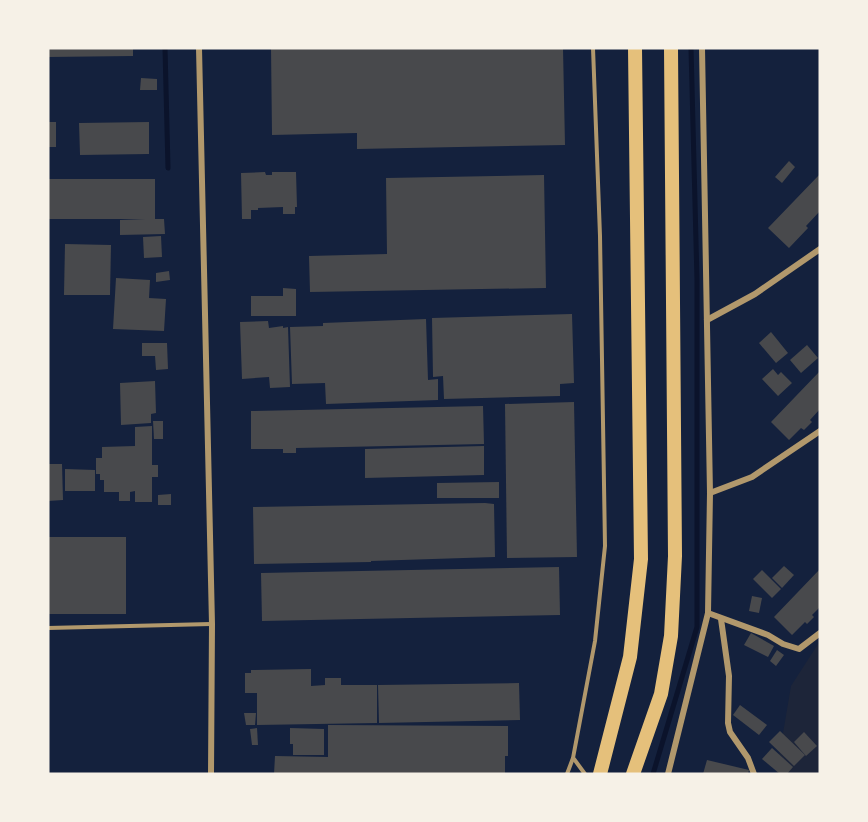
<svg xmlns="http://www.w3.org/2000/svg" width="868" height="822" font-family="'Golos Text',sans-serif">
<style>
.green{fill:#1d2539}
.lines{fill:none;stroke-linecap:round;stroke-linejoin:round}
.stream{stroke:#0b132b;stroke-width:5}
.building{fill:#48494c}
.service{stroke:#b1986c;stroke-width:4}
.minor{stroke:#b1986c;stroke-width:6}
.primary{stroke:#e5c07b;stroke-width:14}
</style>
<rect width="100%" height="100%" fill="#14213d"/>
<path class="green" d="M820 641V774H776L791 686Z"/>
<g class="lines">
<g class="stream">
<path d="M165 48 168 168"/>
<path d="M653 774 697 627V280L691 48"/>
</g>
</g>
<g class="building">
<path d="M48 48H133V56L48 57Z"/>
<path d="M271 48H563L565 145 357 149V133L272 135Z"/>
<path d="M141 78 157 79V90H140Z"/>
<rect x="48" y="122" width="8" height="25"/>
<path d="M149 122V154L80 155 79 123Z"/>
<path d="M789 161 795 167 782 183 775 177Z"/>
<path d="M265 172 266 175H272V172H296L297 207H295V214H283V207L258 208V210H251V219H242L241 173Z"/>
<path d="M820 174V211L806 226 808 228 789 248 768 228Z"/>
<path d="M544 175 546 288 310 292 309 256 387 254 386 178Z"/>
<path d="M48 179H155V219H164L165 234 120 235V220L145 219H48Z"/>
<path d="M161 236 162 257 144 258 143 237Z"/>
<path d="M65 244 111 245 110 295H64Z"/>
<path d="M169 271 170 280 156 282V273Z"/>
<path d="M116 278 150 280 149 298 166 299 164 331 113 329Z"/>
<path d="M283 288 296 289V316H251V296H283Z"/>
<path d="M572 314 574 383 560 384V396L444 399 443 376 433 377 432 318Z"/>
<path d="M426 319 428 380 438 379V400L326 404 325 383 292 384 290 327 323 326V323Z"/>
<path d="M268 321 269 328 283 326V328L288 327 290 387 270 388 269 377 242 379 240 322Z"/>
<path d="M771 332 788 353 776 363 759 343Z"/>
<path d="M142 343H167L168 369 156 370 155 356H142Z"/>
<path d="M807 345 818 358 801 373 790 360Z"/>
<path d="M773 369 778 375 781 372 792 383 778 396 762 379Z"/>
<path d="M820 371V409L810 420 812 422 804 430 801 428 789 440 771 422Z"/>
<path d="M155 381 156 413 151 414V423L121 425 120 383Z"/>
<path d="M574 402 577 557 507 558 505 404Z"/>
<path d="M483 406 484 444 296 448V453H283V449H251V411Z"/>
<path d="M153 421H163V439H154Z"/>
<path d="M152 426V465H158V477H152V502H135V491L130 492V501H119V492H104V480H100V474H96V458H102V447L135 446V427Z"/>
<path d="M484 446V475L365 478V449Z"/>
<path d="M48 464H62L63 500 48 501Z"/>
<path d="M65 469 95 470V491H65Z"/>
<path d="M499 482V498H437V483Z"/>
<path d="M171 494V505H158V495Z"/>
<path d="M485 503 494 504 495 557 371 561V562L254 564 253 507Z"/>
<rect x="48" y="537" width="78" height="77"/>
<path d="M784 566 794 575 782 588 772 578Z"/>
<path d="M559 567 560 615 262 621 261 573Z"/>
<path d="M820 569V607L812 615 814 617 807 624 805 622 792 635 774 617Z"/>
<path d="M762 570 781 589 772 598 753 579Z"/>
<path d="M752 596 762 598 759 613 749 611Z"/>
<path d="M751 633 774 646 768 657 744 645Z"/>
<path d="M777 650 784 655 776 666 770 661Z"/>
<path d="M311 669V686L325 685V678H341V685H377V723L257 725V693H245V673H251V670Z"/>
<path d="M519 683 520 720 379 723 378 685Z"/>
<path d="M740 705 767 725 759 735 733 715Z"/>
<path d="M244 713H256L255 725H246Z"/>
<path d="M328 725 508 726V756H505V773L274 774 275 756 328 757Z"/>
<path d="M257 728 258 745H252L250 729Z"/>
<path d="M290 728 324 729V755H293V744H290Z"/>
<path d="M780 731 805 755 794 766 769 742Z"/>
<path d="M804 732 817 746 806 756 794 742Z"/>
<path d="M772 748 793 767 787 774H780L762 759Z"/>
<path d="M707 760 749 770 748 774H703Z"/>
</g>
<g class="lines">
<g class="service">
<path d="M48 628 211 624"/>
<path d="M574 759 585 774"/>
<path d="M567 774 573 758 595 641 605 546 600 236 593 48"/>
</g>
<g class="minor">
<path d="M199 48 212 624 211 774"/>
<path d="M707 320 755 294 820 249"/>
<path d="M710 493 752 477 820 431"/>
<path d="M708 613 768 635 783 644 799 649 820 633"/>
<path d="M721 619 729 676 728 723 730 732 748 758 754 774"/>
<path d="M668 774 708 613 710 493 702 48"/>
</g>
<g class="primary">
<path d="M600 774 630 657 641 559 635 48"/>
<path d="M633 774 661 694 671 636 675 556 671 48"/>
</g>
</g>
<rect width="868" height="822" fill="none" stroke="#f6f1e7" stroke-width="99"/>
</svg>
